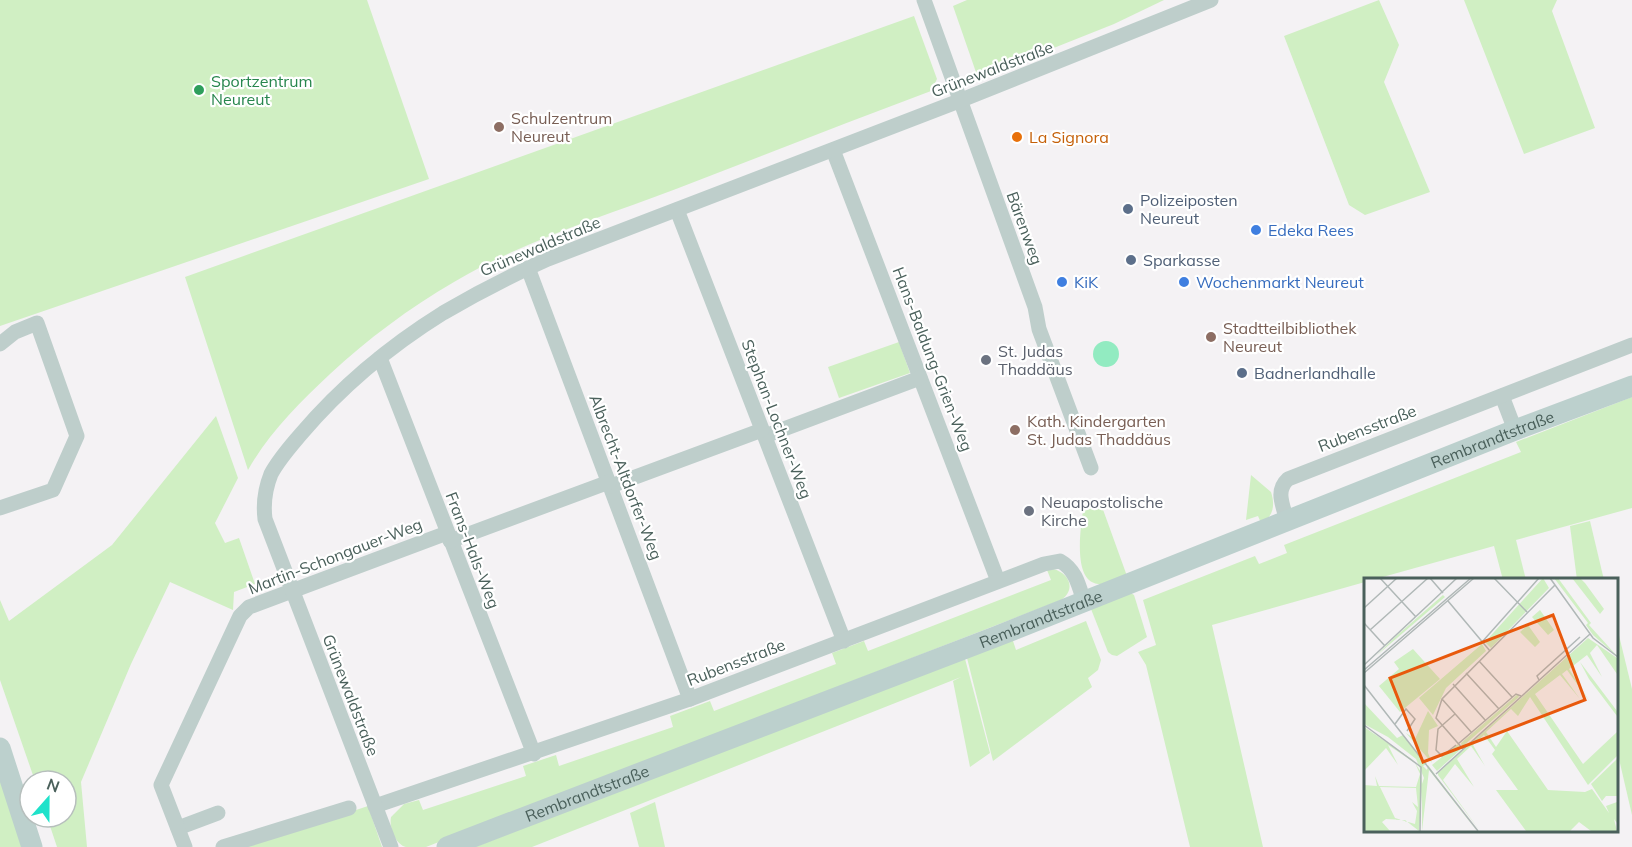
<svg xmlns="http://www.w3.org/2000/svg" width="1632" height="847" font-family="Mulish,sans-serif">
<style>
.green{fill:#d0efc3}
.water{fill:#92ebc1}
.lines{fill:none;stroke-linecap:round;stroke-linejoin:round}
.street{stroke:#bececb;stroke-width:15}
.secondary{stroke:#bcd0cd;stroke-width:21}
.leisure-dot{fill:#2e9e5b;stroke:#fff;stroke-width:2}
.education-dot{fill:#8d6e63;stroke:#fff;stroke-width:2}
.food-dot{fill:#e8710a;stroke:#fff;stroke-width:2}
.service-dot{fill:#5c6f8a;stroke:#fff;stroke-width:2}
.shop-dot{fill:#3f7fe0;stroke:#fff;stroke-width:2}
.worship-dot{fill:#6b7280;stroke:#fff;stroke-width:2}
.labels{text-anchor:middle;stroke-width:4.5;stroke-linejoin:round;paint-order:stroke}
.street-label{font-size:16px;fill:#4a605b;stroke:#fff}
.leisure-label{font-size:16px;fill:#27864d;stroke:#fff;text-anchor:start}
.education-label{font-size:16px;fill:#785e54;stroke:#fff;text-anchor:start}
.food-label{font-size:16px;fill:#c56008;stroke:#fff;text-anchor:start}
.service-label{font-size:16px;fill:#4e5e75;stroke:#fff;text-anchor:start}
.shop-label{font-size:16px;fill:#366cbe;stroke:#fff;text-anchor:start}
.worship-label{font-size:16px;fill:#5b616d;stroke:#fff;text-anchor:start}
.inset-road{fill:none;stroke:#b0b8b7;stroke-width:1.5}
.view{fill:#e8590c;fill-opacity:0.15;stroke:#e8590c;stroke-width:3}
.inset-edge{fill:none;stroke:#4a605b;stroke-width:3}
</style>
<rect width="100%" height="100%" fill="#f4f2f4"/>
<g class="green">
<path d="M0 0H367L429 179 0 326Z"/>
<path d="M967 0H1164L1114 24 978 78 953 6Z"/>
<path d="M1379 0 1399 45 1384 82 1430 192 1365 215 1349 205 1284 36Z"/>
<path d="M1464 0H1557L1552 11 1595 128 1524 154Z"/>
<path d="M914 16 937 79 931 91C846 123 761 156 676 189 602 217 523 241 454 282 409 308 368 339 330 374 299 403 269 433 248 470L185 277Z"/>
<path d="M899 342 910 373 839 398 828 367Z"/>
<path d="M1632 397V508L1516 540 1526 580H1503L1494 546 1372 580H1365V582L1212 625 1263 847H1190L1146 665 1138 652 1156 645 1143 600 1255 556 1259 564 1287 553 1284 545 1521 452 1516 442Z"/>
<path d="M216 416 238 478 215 523 225 543 239 538 255 584 234 592 233 610 170 582 131 664 81 782 87 847H57L47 817H66V781H35L0 680V600L9 621 112 545Z"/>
<path d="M1251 475 1271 492C1275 504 1274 517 1261 523L1258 516 1246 520Z"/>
<path d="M1101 504 1127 576C1118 579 1107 585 1098 584 1072 581 1081 527 1083 510Z"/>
<path d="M1590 521 1604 580H1577L1570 526Z"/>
<path d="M1053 569C1070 573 1076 590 1061 600L426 847C420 847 411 847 406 847 395 844 389 827 391 817L404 804 419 800 423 810 526 776 523 766 556 755 559 766 673 727 670 716 710 701 714 711 836 664 832 653 864 641 868 651 1051 580 1047 570Z"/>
<path d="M1129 592 1134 595 1147 637 1117 656 1112 655 1108 652 1091 609Z"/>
<path d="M1086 621 1101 660 1098 670 1088 678 1092 687 993 761 966 654 1012 638 1016 650Z"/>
<path d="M1616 623 1632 689V815L1616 746Z"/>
<path d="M964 655 990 753 970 767 953 681 961 677 532 847H475Z"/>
<path d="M0 774 22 847H0Z"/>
<path d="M655 802 665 847H639L630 813Z"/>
<path d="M368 806 382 847H246Z"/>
</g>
<circle class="water" cx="1106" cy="354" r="13"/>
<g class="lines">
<g class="street">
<path d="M924 0 1035 307 1039 329 1091 468"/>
<path d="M833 150 998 581"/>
<path d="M677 210 844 641"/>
<path d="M528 268 690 699"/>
<path d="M0 344 15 332 37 323 77 436 53 490 0 508"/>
<path d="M380 358 534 754"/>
<path d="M1502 396 1515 430"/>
<path d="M765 436 920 378"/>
<path d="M611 486 762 430"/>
<path d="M1287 521C1283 505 1275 491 1288 479L1632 345"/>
<path d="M450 541 609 482"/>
<path d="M375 806 690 699 1044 564 1060 561C1076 570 1079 586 1084 602"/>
<path d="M178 828 218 813"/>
<path d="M185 847 161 785 240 616 249 607 447 533"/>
<path d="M223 847 349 808"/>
<path d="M391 847 265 519C263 503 265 489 271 474 279 459 290 447 301 434 341 387 390 346 443 313 477 293 512 275 548 259L959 101 1211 0"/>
</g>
<g class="secondary">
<path d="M0 748 32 847"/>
<path id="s1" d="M447 847 995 637 1515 430 1632 386"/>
</g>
</g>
<circle class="leisure-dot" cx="199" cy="90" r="6"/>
<g class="education-dot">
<circle cx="499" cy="127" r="6"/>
<circle cx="1211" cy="337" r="6"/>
<circle cx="1015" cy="430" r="6"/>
</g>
<circle class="food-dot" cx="1017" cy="137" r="6"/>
<g class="service-dot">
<circle cx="1128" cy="209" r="6"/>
<circle cx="1131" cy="260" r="6"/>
<circle cx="1242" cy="373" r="6"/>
</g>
<g class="shop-dot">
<circle cx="1256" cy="230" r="6"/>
<circle cx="1062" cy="282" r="6"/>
<circle cx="1184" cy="282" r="6"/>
</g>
<g class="worship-dot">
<circle cx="986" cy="360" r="6"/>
<circle cx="1029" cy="511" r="6"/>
</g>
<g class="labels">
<g class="street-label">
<text transform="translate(992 69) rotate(-21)" y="6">Grünewaldstraße</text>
<text transform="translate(1025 228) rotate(70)" y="6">Bärenweg</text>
<text transform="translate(540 246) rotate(-23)" y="6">Grünewaldstraße</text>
<text transform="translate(933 359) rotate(69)" y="6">Hans-Baldung-Grien-Weg</text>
<text transform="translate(777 419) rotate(69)" y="6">Stephan-Lochner-Weg</text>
<text transform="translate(1367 428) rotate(-21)" y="6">Rubensstraße</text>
<text dy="6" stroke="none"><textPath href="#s1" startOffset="1122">Rembrandtstraße</textPath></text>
<text transform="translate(626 477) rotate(69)" y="6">Albrecht-Altdorfer-Weg</text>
<text transform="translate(473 550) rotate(69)" y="6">Frans-Hals-Weg</text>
<text transform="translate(335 556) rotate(-21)" y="6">Martin-Schongauer-Weg</text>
<text dy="6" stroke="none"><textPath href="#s1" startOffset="636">Rembrandtstraße</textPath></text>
<text transform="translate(736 662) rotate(-21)" y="6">Rubensstraße</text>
<text transform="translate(351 695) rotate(69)" y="6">Grünewaldstraße</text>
<text dy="6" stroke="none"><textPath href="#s1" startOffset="150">Rembrandtstraße</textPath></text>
</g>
<g class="leisure-label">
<text x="211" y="87">Sportzentrum<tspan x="211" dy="18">Neureut</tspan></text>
</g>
<g class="education-label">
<text x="511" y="124">Schulzentrum<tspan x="511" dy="18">Neureut</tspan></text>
<text x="1223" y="334">Stadtteilbibliothek<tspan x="1223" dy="18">Neureut</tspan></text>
<text x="1027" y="427">Kath. Kindergarten<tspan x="1027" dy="18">St. Judas Thaddäus</tspan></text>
</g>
<g class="food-label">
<text x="1029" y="143">La Signora</text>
</g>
<g class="service-label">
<text x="1140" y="206">Polizeiposten<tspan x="1140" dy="18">Neureut</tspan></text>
<text x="1143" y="266">Sparkasse</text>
<text x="1254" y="379">Badnerlandhalle</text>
</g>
<g class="shop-label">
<text x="1268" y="236">Edeka Rees</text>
<text x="1074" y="288">KiK</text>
<text x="1196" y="288">Wochenmarkt Neureut</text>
</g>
<g class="worship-label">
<text x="998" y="357">St. Judas<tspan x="998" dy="18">Thaddäus</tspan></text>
<text x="1041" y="508">Neuapostolische<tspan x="1041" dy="18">Kirche</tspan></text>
</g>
</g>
<g transform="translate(1364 578)">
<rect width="254" height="254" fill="#f4f2f4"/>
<path d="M179 0 185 10 127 70 121 64ZM190 0H194L227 45 225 47 253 78 229 57 222 47 224 45ZM208 0H216L221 5 240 31 236 36ZM79 17 81 19 12 78 30 60ZM176 32 190 52 184 57 168 39ZM164 47 176 64 171 69 156 54ZM224 60 253 80V96L233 67 226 75 238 99 223 77 205 91 226 124 203 92 198 96 216 121 196 97 171 116 219 186 253 154V178L224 207 166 119 154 138 147 131 122 154 132 169 143 153 184 212 221 214 228 211 245 235 242 228 253 224V245L250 241 253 253H227L215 244 206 253H162L132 212H154L128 176 131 172 120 157 109 167 121 188 107 168 93 181 110 209 91 186 79 202 116 253 74 197V195ZM118 66 122 73 82 110 69 137 55 120ZM49 71 76 101 36 134 15 108 35 91 30 84ZM216 84 253 133V138L225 101ZM154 116 155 119 98 169 97 165ZM0 125 33 160 39 157 63 186 59 188 63 192 64 187 113 253 65 192 58 253V213L55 253 41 242 22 241 18 244 26 253H0V207L13 208 11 198 15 208 52 209 56 196 51 185 24 167 34 187 22 170 0 193V149L49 182 57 194 58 206 60 200 52 181 24 159 0 146ZM16 209 52 210 54 229 48 224 53 233 51 246 31 240ZM64 133 74 148 65 152 64 175 68 185 42 155 51 161ZM94 166 96 172 73 193 68 187ZM253 181V218H242L238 223 227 206Z" fill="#d0efc3" fill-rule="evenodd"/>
<path class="inset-road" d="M16 0 52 39M66 0 79 15M130 0 163 34M186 0 229 60 254 79M84 23 126 73M0 30 33 0M0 45 21 68M6 52 64 0M118 64 175 0M115 83 148 119M0 87 93 0M0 92 107 0M0 95 110 0M102 95 135 131M175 102 173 98 216 59M89 106 122 143M0 107 114 253M78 121 108 155M91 136 74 151 72 172 78 178 92 167M31 146 42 131 51 141 43 153M0 147 57 189 56 253M94 166 152 116 157 118M99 171 72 140 78 121 191 7M72 196 226 56"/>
<path class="view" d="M189 37 221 122 59 184 26 100Z"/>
<rect width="254" height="254" class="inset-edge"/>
</g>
<g transform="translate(48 799) rotate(21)"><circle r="28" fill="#ffffff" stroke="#b7bfbd" stroke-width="1.5"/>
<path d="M0-4.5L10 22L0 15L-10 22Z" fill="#1fe2ca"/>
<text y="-9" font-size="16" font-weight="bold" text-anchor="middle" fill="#4a605b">N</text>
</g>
</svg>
